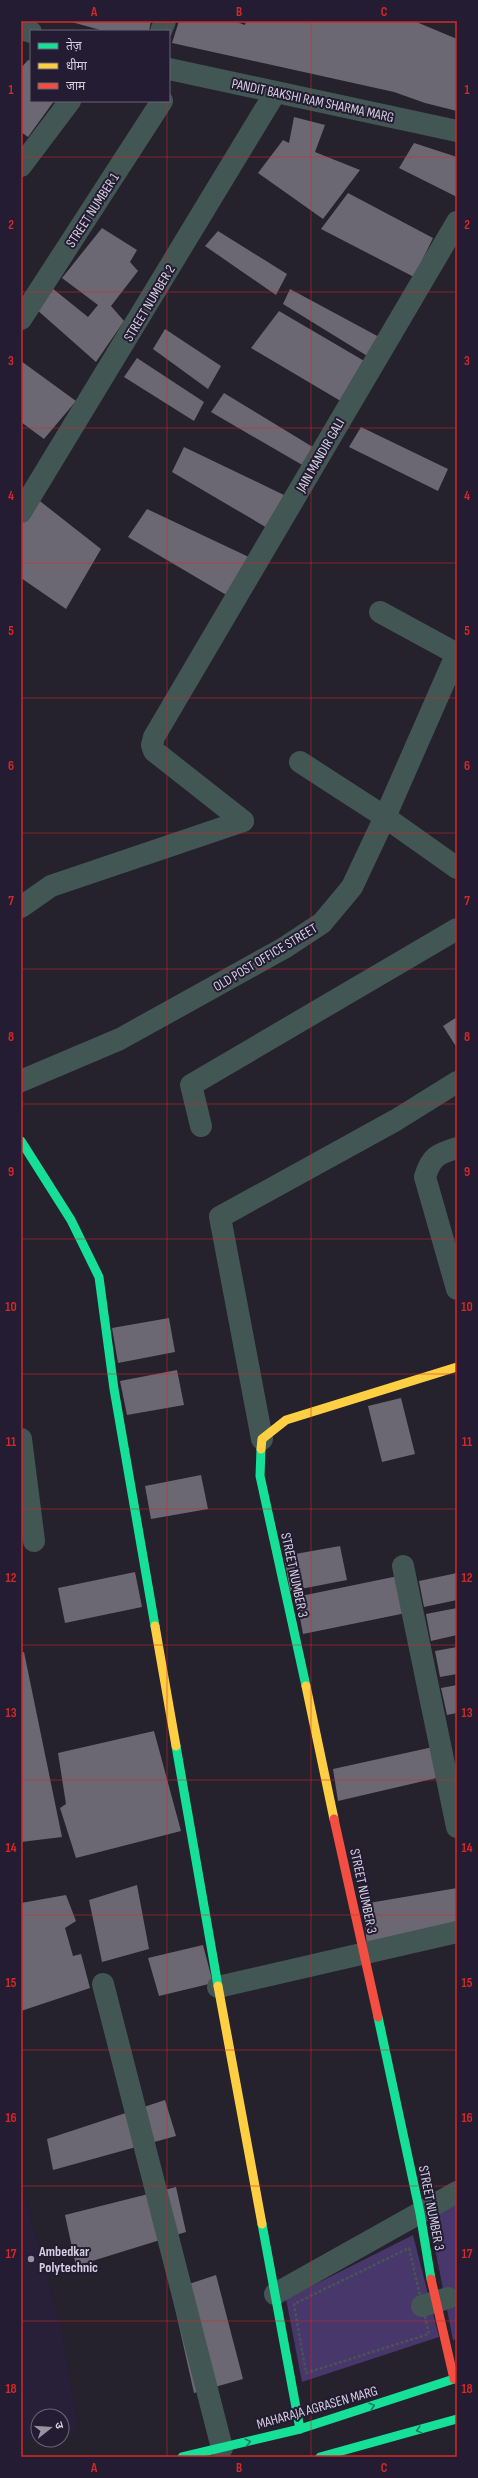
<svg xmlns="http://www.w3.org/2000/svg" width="478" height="2478" font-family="'Sofia Sans Condensed','Noto Sans Devanagari',sans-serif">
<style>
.built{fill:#282039}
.green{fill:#48376a}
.building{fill:#6b6873}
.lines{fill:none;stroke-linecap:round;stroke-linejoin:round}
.path{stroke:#485455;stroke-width:2.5;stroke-dasharray:3 2;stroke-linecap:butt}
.street{stroke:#425654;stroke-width:22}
.fast{stroke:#16e098;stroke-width:9}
.slow{stroke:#ffcf43;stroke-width:9}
.jam{stroke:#f24e42;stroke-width:9}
.oneway{stroke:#1c7e65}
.grid{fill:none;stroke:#d62828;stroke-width:1;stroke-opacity:0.55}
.poi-dot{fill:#9793a1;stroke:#231c32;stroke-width:1.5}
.labels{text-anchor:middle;stroke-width:4;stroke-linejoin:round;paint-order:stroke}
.street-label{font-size:14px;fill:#d4d0df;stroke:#231c32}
.poi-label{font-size:14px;font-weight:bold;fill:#d4d0df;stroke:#231c32;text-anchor:start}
.neatline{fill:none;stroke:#d62828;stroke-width:1.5}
.grid-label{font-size:13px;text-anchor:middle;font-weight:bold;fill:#d62828}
</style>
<rect width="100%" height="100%" fill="#25212d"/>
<path class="built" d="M21 2185 62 2333 78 2429 62 2433V2416H38V2438L21 2442Z"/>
<g class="green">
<path d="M457 2203V2339L453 2340 429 2218Z"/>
<path d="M413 2235 439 2337 302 2382 286 2299Z"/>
</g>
<g class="building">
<path d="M68 21H151L149 31H104Z"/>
<path d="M179 21H234L245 25 246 21H414L457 39V111L425 103 394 92 172 43Z"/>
<path d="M28 60 31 61V101H54L28 137 21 132V68Z"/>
<path d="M294 117 325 125 315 152 360 170 323 219 258 173 283 140 289 143Z"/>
<path d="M414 143 457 157V197L399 168Z"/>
<path d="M348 193 433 238 414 277 321 229Z"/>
<path d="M102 228 137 250 130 262 138 271 111 306 124 321 96 362 36 309 52 288 88 317 98 305 62 278Z"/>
<path d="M218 231 287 274 276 295 205 246Z"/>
<path d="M290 289 381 338 369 357 283 304Z"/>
<path d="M279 311 366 362 344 403 251 348Z"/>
<path d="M165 329 221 366 208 389 153 349Z"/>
<path d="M137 358 204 402 194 421 124 377Z"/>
<path d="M21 361 76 401 44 439 21 422Z"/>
<path d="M224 393 316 449 304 466 211 412Z"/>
<path d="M361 427 448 469 438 491 349 447Z"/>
<path d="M184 447 284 495 269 529 172 472Z"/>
<path d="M36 498 101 549 66 609 21 578V517Z"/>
<path d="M147 509 251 558 228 596 128 537Z"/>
<path d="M457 1017V1048L443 1026Z"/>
<path d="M169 1318 175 1352 118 1363 112 1328Z"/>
<path d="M177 1370 184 1405 127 1415 120 1381Z"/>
<path d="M401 1398 415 1454 382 1462 368 1406Z"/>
<path d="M201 1475 208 1509 151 1519 145 1486Z"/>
<path d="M340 1546 347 1580 290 1591 284 1556Z"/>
<path d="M135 1572 142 1607 65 1623 58 1588Z"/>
<path d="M457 1573V1600L424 1607 419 1581Z"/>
<path d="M398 1576 406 1613 303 1634 296 1597Z"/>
<path d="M457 1608V1635L431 1641 426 1614Z"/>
<path d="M457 1647V1674L440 1677 435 1651Z"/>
<path d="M24 1652 62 1837 21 1842V1653Z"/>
<path d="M457 1685V1713L447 1715 441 1688Z"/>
<path d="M154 1731 181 1831 76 1858 60 1808 66 1804 58 1753Z"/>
<path d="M433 1747 441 1777 338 1801 333 1769Z"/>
<path d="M137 1885 149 1949 102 1962 89 1900Z"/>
<path d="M457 1888V1926L367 1946 363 1904Z"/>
<path d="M66 1895 76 1921 65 1928 73 1956 81 1954 90 1988 21 2011V1903Z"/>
<path d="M203 1945 213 1983 159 1996 148 1958Z"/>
<path d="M165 2100 176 2136 53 2170 47 2139Z"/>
<path d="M176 2187 186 2232 76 2266 65 2215Z"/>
<path d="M216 2275 243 2379 194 2393 171 2290Z"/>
</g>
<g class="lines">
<path class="path" d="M409 2248 429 2334 306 2373 294 2304Z"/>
<g class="street">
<path d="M21 29 31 32"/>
<path d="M161 31 165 21"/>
<path d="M169 69 457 131"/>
<path d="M21 166 70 101"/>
<path d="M21 319 162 101"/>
<path d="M21 512 275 93"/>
<path d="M380 612 457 654"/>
<path d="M300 762 385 817 457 868"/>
<path d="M243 821 154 751 152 745 154 737 457 222"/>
<path d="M21 907 51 886 243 821"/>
<path d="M21 1081 120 1039 284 948 322 923 352 887 385 817 457 653"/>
<path d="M201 1126 191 1085 457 929"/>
<path d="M457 1148C437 1154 431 1157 425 1177L457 1289"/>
<path d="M21 1439 34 1541"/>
<path d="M262 1439 220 1217 396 1120 457 1082"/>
<path d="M403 1566 457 1827"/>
<path d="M103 1984 222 2448"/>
<path d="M218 1987 457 1932"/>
<path d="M275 2294 457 2192"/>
<path d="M422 2306 448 2298"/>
</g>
<g class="fast">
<path d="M21 1141 71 1220 99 1277 114 1389 155 1626"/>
<path d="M261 1449 260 1476 306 1686"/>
<path d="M176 1746 218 1986"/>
<path d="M378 2017 420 2213 431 2279"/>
<path d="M262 2224 300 2429"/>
<path d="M182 2457 300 2429 457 2378"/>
<path d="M320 2457 457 2419"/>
</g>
<g class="slow">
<path d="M261 1449 262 1439 286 1420 457 1367"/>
<path d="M155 1626 176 1746"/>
<path d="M306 1686 334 1819"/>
<path d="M218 1986 262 2224"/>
</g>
<g class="jam">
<path d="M334 1819 378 2017"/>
<path d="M431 2279 454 2379"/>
</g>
</g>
<defs><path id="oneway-chevron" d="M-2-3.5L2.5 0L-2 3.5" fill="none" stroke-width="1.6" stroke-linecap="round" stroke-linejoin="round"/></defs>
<g class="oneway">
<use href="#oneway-chevron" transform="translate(372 2406) rotate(-18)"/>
<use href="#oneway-chevron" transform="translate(419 2430) rotate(165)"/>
<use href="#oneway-chevron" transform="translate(248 2442) rotate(-13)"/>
</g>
<path class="grid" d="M167 21V31M311 21V2457M167 101V2457M21 157H457M21 292H457M21 428H457M21 563H457M21 698H457M21 833H457M21 969H457M21 1104H457M21 1239H457M21 1374H457M21 1509H457M21 1645H457M21 1780H457M21 1915H457M21 2050H457M21 2186H457M21 2321H457"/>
<circle class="poi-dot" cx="31" cy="2259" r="4"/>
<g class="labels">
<g class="street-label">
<text transform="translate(313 100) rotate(12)" y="5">PANDIT BAKSHI RAM SHARMA MARG</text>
<text transform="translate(92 210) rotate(-57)" y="5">STREET NUMBER 1</text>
<text transform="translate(149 303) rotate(-59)" y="5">STREET NUMBER 2</text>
<text transform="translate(320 455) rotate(-60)" y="5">JAIN MANDIR GALI</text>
<text transform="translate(265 957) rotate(-31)" y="5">OLD POST OFFICE STREET</text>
<text transform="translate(295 1575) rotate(78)" y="5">STREET NUMBER 3</text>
<text transform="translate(364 1891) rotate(78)" y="5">STREET NUMBER 3</text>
<text transform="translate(432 2208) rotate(79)" y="5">STREET NUMBER 3</text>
<text transform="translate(317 2407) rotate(-16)" y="5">MAHARAJA AGRASEN MARG</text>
</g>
<g class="poi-label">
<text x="39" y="2256">Ambedkar<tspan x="39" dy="16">Polytechnic</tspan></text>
</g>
</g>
<rect width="478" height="2478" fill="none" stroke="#231c32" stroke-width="44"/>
<rect x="30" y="30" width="140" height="72" fill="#231c32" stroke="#6a6477"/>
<rect x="38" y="43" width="20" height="6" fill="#16e098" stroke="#6a6477"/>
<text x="66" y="50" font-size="12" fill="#d4d0df">तेज़</text>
<rect x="38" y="63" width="20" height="6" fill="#ffcf43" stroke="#6a6477"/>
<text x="66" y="70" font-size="12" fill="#d4d0df">धीमा</text>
<rect x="38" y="83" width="20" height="6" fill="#f24e42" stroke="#6a6477"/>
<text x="66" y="90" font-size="12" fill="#d4d0df">जाम</text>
<g transform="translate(50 2428) rotate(73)"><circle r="19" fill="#231c32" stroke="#6a6477"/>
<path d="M0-3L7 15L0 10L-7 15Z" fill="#9793a1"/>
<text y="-6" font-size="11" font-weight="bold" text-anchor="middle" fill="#d4d0df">उ</text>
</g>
<rect x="22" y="22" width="434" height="2434" class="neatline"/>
<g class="grid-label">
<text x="94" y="16">A</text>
<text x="239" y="16">B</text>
<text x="384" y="16">C</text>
<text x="11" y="94">1</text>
<text x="467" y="94">1</text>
<text x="11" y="229">2</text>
<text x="467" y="229">2</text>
<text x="11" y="365">3</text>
<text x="467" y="365">3</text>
<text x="11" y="500">4</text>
<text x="467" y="500">4</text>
<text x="11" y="635">5</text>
<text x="467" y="635">5</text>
<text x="11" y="770">6</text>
<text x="467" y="770">6</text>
<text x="11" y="905">7</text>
<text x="467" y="905">7</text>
<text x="11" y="1041">8</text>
<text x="467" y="1041">8</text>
<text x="11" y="1176">9</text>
<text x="467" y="1176">9</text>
<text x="11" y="1311">10</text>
<text x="467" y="1311">10</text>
<text x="11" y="1446">11</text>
<text x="467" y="1446">11</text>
<text x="11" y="1582">12</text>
<text x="467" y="1582">12</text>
<text x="11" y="1717">13</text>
<text x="467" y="1717">13</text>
<text x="11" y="1852">14</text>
<text x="467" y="1852">14</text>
<text x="11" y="1987">15</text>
<text x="467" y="1987">15</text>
<text x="11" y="2122">16</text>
<text x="467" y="2122">16</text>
<text x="11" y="2258">17</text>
<text x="467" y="2258">17</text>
<text x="11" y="2393">18</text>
<text x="467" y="2393">18</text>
<text x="94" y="2472">A</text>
<text x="239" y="2472">B</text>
<text x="384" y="2472">C</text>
</g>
</svg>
